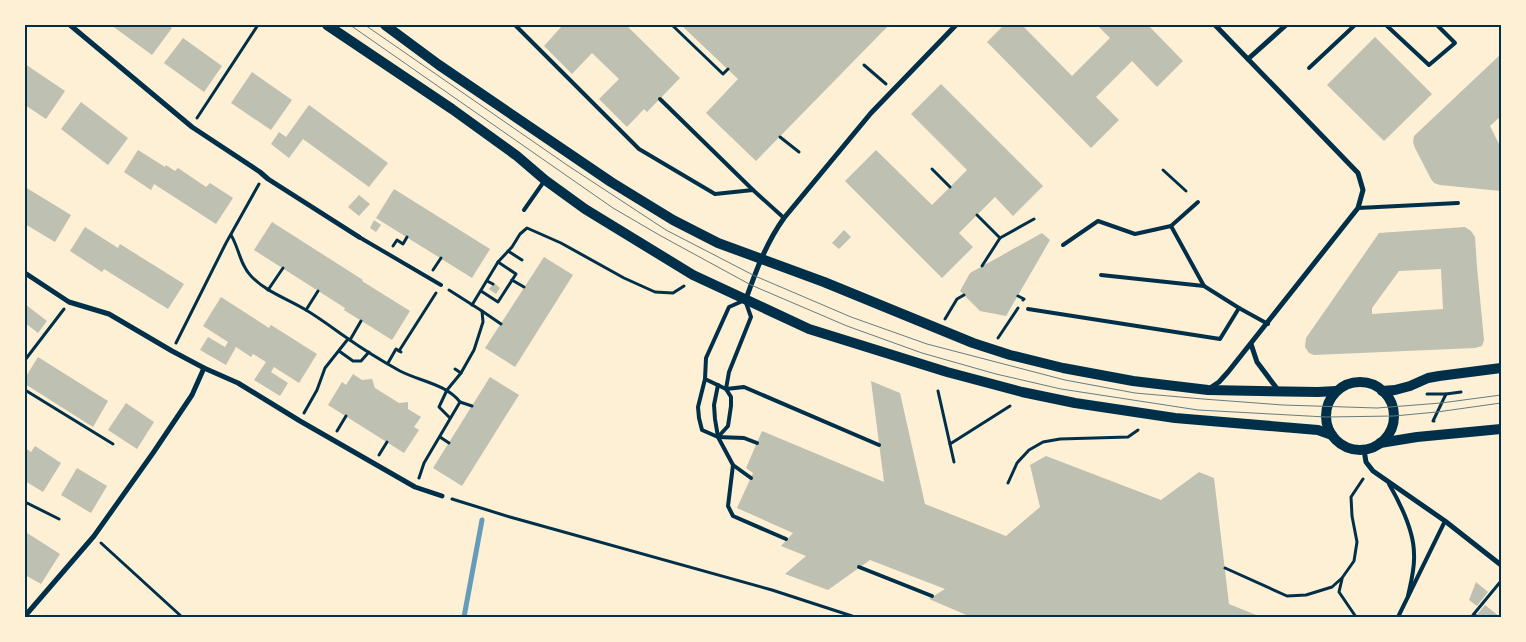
<svg xmlns="http://www.w3.org/2000/svg" width="1526" height="642" font-family="Manrope,sans-serif">
<style>
.lines{fill:none;stroke-linecap:round;stroke-linejoin:round}
.stream{stroke:#669bbc;stroke-width:5}
.building{fill:#bec0b2;fill-rule:evenodd}
.path{stroke:#003049;stroke-width:3}
.service{stroke:#003049;stroke-width:4}
.minor{stroke:#003049;stroke-width:5}
.secondary{stroke:#003049;stroke-width:10}
.tram{stroke:#657d81;stroke-width:1}
.neatline{fill:none;stroke:#003049;stroke-width:2}
</style>
<rect width="100%" height="100%" fill="#fdf0d5"/>
<g class="lines">
<path class="stream" d="M464 617 482 520"/>
</g>
<g class="building">
<path d="M111 25H167L172 28 152 55Z"/>
<path d="M561 25H626L680 78 647 112 644 109 627 127 599 99 619 79 592 53 572 74 544 46 562 26Z"/>
<path d="M681 25H889L756 161 706 113 738 79Z"/>
<path d="M1004 25H1022L1072 76 1110 38 1097 25H1148L1183 61 1157 87 1132 61 1096 97 1119 120 1091 148 987 42Z"/>
<path d="M1375 37 1432 94 1384 141 1327 85Z"/>
<path d="M183 38 222 66 204 92 164 63Z"/>
<path d="M1501 54V116L1490 126 1501 148V191L1440 185 1434 183 1431 179 1415 148 1413 142 1414 136Z"/>
<path d="M25 64 65 91 46 119 25 105Z"/>
<path d="M252 72 292 100 271 130 231 103Z"/>
<path d="M941 84 1043 186 1013 216 995 197 959 233 973 247 942 278 845 181 876 150 932 205 967 170 911 114Z"/>
<path d="M81 102 128 138 108 165 61 129Z"/>
<path d="M309 105 388 163 369 187 303 139 289 158 271 144 279 132 286 137Z"/>
<path d="M138 150 165 167 166 165 175 171 178 168 206 187 210 183 233 198 216 224 154 184 151 190 124 172Z"/>
<path d="M25 187 71 215 55 242 25 224Z"/>
<path d="M394 189 490 249 472 278 376 218Z"/>
<path d="M359 195 370 204 359 216 348 207Z"/>
<path d="M374 220 381 225 376 232 370 228Z"/>
<path d="M272 222 363 280 362 281 410 311 392 340 344 310 345 308 254 250Z"/>
<path d="M85 227 118 248 120 244 184 284 168 309 104 269 102 272 70 251Z"/>
<path d="M1465 227 1471 231 1475 237 1477 267 1484 340 1482 346 1475 348 1314 355 1309 353 1305 347 1306 338 1379 233ZM1441 269 1443 309 1372 314V308L1399 271Z"/>
<path d="M844 230 851 237 839 249 832 243Z"/>
<path d="M1042 233 1050 240 1006 316 980 311 960 291 970 273Z"/>
<path d="M544 257 573 275 515 367 485 348Z"/>
<path d="M494 283 500 288 496 294 489 289Z"/>
<path d="M221 297 269 328 271 325 317 354 299 383 274 367 271 372 288 383 280 396 254 380 266 362 253 354 251 357 236 347 226 365 200 350 208 337 225 347 228 342 203 326Z"/>
<path d="M25 304 47 321 38 333 25 323Z"/>
<path d="M38 357 108 401 93 427 25 384V378Z"/>
<path d="M353 374 362 380 372 379 375 388 399 403 408 402V409L421 417 414 427 419 430 404 453 328 405 342 382 346 385Z"/>
<path d="M490 377 519 395 462 486 433 468Z"/>
<path d="M871 381 900 393 925 504 1006 536 1040 507 1030 465 1046 456 1161 500 1199 472 1214 478 1229 604 1261 617H1145V615L1143 617H971L929 599 945 589 870 560 828 590 785 574 806 556 781 546 793 533 737 508 753 473 746 468 762 431 884 482Z"/>
<path d="M126 403 154 422 137 449 108 430Z"/>
<path d="M35 446 61 463 43 492 25 481V448L31 452Z"/>
<path d="M77 468 107 486 91 513 61 495Z"/>
<path d="M27 533 60 554 41 584 25 575V537Z"/>
<path d="M1476 582 1488 592 1477 606 1469 600Z"/>
<path d="M1485 605 1500 617H1475Z"/>
</g>
<g class="lines">
<g class="path">
<path d="M672 25 723 74 728 69"/>
<path d="M864 65 886 84"/>
<path d="M197 118 258 25"/>
<path d="M780 137 799 152"/>
<path d="M932 169 950 187"/>
<path d="M1163 170 1186 191"/>
<path d="M977 215 1000 238"/>
<path d="M231 235C239 248 240 265 251 276 266 292 288 299 306 310 321 319 334 329 347 338 364 350 382 361 400 371 419 381 446 384 460 402L424 463 419 478"/>
<path d="M393 246 397 240 403 244 407 237"/>
<path d="M508 251 522 260"/>
<path d="M982 266 1000 238 1034 219"/>
<path d="M433 270 441 258"/>
<path d="M512 280 524 287"/>
<path d="M487 281 493 284"/>
<path d="M268 290 283 268"/>
<path d="M449 290 482 311 483 322 474 350 461 373 447 390 439 407 450 418"/>
<path d="M481 291 498 302 516 274 498 262"/>
<path d="M1018 296 1024 299 1023 300"/>
<path d="M472 305 498 262 512 247 520 234 527 228 561 243 624 278 655 292 673 293 684 286"/>
<path d="M306 310 318 291"/>
<path d="M482 311 501 324"/>
<path d="M945 319 957 299 964 295"/>
<path d="M998 338 1018 308"/>
<path d="M350 340 361 321"/>
<path d="M176 343 226 243 259 184"/>
<path d="M339 351 353 361H361L369 352"/>
<path d="M399 351 436 293"/>
<path d="M25 360 64 309"/>
<path d="M388 363 396 349 401 352"/>
<path d="M455 369 461 373"/>
<path d="M25 390 113 444"/>
<path d="M938 391 954 462"/>
<path d="M1427 394H1446L1433 421H1434"/>
<path d="M1446 394 1461 392"/>
<path d="M460 402 472 406"/>
<path d="M304 413 317 390 325 368 348 339"/>
<path d="M337 431 346 416"/>
<path d="M440 437 449 443"/>
<path d="M950 444 1010 406"/>
<path d="M379 455 387 442"/>
<path d="M1008 483 1017 463 1029 450 1043 442 1060 439 1128 437 1138 430"/>
<path d="M452 499 510 517 772 590 855 617"/>
<path d="M25 502 59 519"/>
<path d="M101 543 182 617"/>
<path d="M1225 568 1287 596 1306 595 1332 587 1342 578 1354 561 1357 542 1352 516 1351 497 1363 479"/>
<path d="M1342 579 1339 592 1356 617"/>
<path d="M1476 616 1473 615 1501 581"/>
</g>
<g class="service">
<path d="M515 25 639 149 715 194 753 190 784 218"/>
<path d="M1386 25 1429 65 1455 43 1437 25"/>
<path d="M1309 68 1355 25"/>
<path d="M660 99 753 190"/>
<path d="M1358 208 1458 203"/>
<path d="M524 210 545 180"/>
<path d="M1171 226 1204 286"/>
<path d="M359 237 441 285"/>
<path d="M1063 245 1098 221 1135 234 1171 226 1198 202"/>
<path d="M1239 308 1268 324"/>
<path d="M1028 309 1220 339 1239 308 1204 286 1101 275"/>
<path d="M705 379 726 389 744 387 879 445"/>
<path d="M718 385 714 405 715 419 718 437 733 465 728 506 733 516 786 539"/>
<path d="M718 437 728 426 731 406V397L726 389 729 372 751 317 745 300 729 307 706 358 705 379 698 407 699 418 702 430 718 437 744 438 757 443"/>
<path d="M733 465 751 478"/>
<path d="M1389 484C1400 503 1414 531 1414 554 1415 568 1411 582 1408 596"/>
<path d="M859 567 932 596"/>
<path d="M1398 617 1445 521"/>
</g>
<g class="minor">
<path d="M70 25 192 127 260 172 268 179 359 237"/>
<path d="M1248 59 1286 25"/>
<path d="M25 273 69 302 109 314 172 351 204 368 238 383 300 421 415 487 442 496"/>
<path d="M746 299C756 271 766 243 784 218L871 113 956 25"/>
<path d="M1251 344 1257 362 1278 390"/>
<path d="M1210 388 1219 382 1228 372 1358 208 1363 190 1358 173 1215 25"/>
<path d="M1364 450 1366 462 1373 471 1445 521 1501 565"/>
<path d="M25 616 94 536 153 453 192 395 204 368"/>
</g>
<g class="secondary">
<path d="M327 25 452 109 517 156 545 180 585 209 693 275 809 329 947 372 1022 392 1075 403 1175 418 1318 430 1332 435"/>
<path d="M385 25 439 65 611 182 673 220 718 243 824 282 973 343 1010 355 1063 368 1133 381 1208 390 1318 392 1336 391"/>
<circle cx="1360" cy="416" r="34"/>
<path d="M1382 391 1395 390 1410 386 1428 378 1439 376 1501 368"/>
<path d="M1380 443 1417 437 1501 429"/>
</g>
<g class="tram">
<path d="M350 25 613 208 661 236 751 285 847 326 922 353 996 374 1061 389 1198 410 1326 417 1394 416 1437 412 1501 403"/>
<path d="M365 25 567 165 666 230 755 276 851 317 927 344 1065 380 1135 393 1203 399 1283 405 1377 408 1441 403 1501 395"/>
</g>
</g>
<rect width="1526" height="642" fill="none" stroke="#fdf0d5" stroke-width="52"/>
<rect x="26" y="26" width="1474" height="590" class="neatline"/>
</svg>
